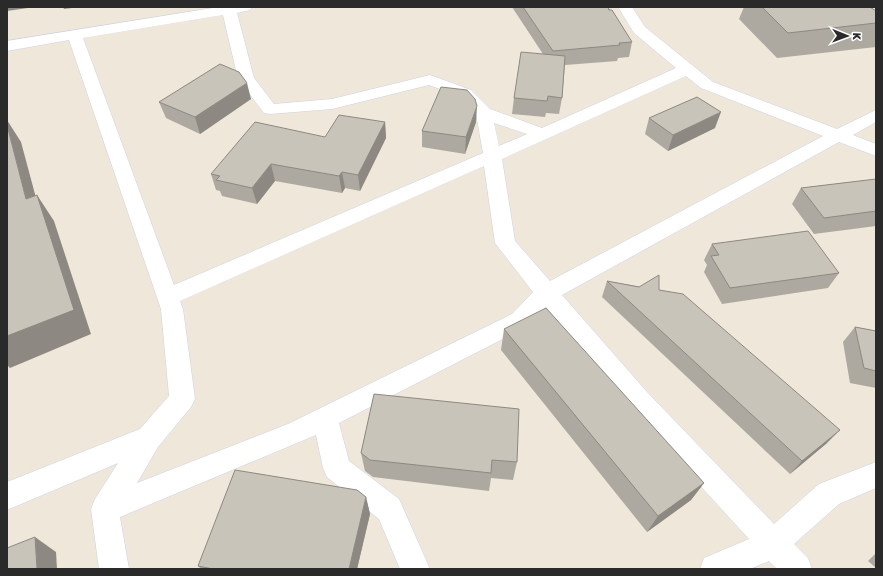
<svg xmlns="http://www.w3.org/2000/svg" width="883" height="576" font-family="Rubik,sans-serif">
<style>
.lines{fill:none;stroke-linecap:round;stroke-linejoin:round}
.minor-casing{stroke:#cfd1e4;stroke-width:1}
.minor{fill:#fff;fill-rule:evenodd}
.wall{fill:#ada9a0}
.shaded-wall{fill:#8d8982}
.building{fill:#c9c4ba;stroke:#8d8982}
</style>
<rect width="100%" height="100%" fill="#eee7da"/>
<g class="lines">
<g class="minor-casing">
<path id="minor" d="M219 7H252L250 10 237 13 254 78 274 104 332 99 430 75 471 90 490 109 542 128 676 68 634 33 618 7H632L645 27 713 82 837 129 876 110V122L853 135 876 144V156L839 142 562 295 647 392 774 524 819 484 876 462V488L839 504 794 544 808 558 812 569H777L769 561 750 569H700L704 558 749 539 629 408 546 307 528 326 339 423 349 461 399 499 430 569H400L379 519 327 477 323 468 316 435 120 517 129 569H99L91 509 95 499 118 463 7 510V482L140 429 169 396 161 309 69 40 7 51V41ZM223 15 238 79 264 113 270 114 332 109 429 85 459 96 476 114 483 153 174 285 83 38ZM686 76 701 88 823 136 550 281 515 241 502 159ZM494 123 527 134 499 146ZM484 166 495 243 533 292 512 314 288 424 137 483 158 447 191 407 195 399 183 309 180 301Z"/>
</g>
<use href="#minor" class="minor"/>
</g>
<g class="wall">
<path d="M512 7H608L632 42 629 57 618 58 617 61 565 65 562 98 559 114 546 113 545 117 512 114 514 98 543 54Z"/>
<path d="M744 7H870L876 11V47L777 58 739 19Z"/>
<path d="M251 99 200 134 166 118 159 102Z"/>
<path d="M649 118 715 128 668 151 645 134Z"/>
<path d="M385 122 386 138 360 191 345 188 342 193 275 181 257 204 222 196 220 191 216 190 211 174 325 137Z"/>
<path d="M476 122 465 154 422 147V131Z"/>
<path d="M876 179V226L814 234 792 204 801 188Z"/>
<path d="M712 244 839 273 828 288 722 304 704 272 707 265 704 260Z"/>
<path d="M607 281 659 290 827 443 790 474 602 297Z"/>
<path d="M855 327 876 331V388L850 383 843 342Z"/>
<path d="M504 329 704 483 691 500 647 532 501 350Z"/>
<path d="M374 394 517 462 513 480 491 478 489 491 373 477 365 471 361 453Z"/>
<path d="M366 497 370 514 357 569H201L198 566Z"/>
<path d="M876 553V568L868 561Z"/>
</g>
<g class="shaded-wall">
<path d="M7 7H35L7 11Z"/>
<path d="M63 7H80L64 9Z"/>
<path d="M247 83 251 99 200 134 195 117Z"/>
<path d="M477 106 476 122 465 154 466 137Z"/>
<path d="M721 112 715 128 668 151 673 135Z"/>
<path d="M7 120 21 142 43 224 26 199 7 125Z"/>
<path d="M385 122 386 138 360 191 358 175Z"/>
<path d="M271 164 275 181 257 204 252 188Z"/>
<path d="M342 172 345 188 342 193 339 176Z"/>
<path d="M37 195 54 221 91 334 10 368 7 365V336Z"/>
<path d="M840 430 827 443 790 474 802 461Z"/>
<path d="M704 483 691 500 647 532 658 516Z"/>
<path d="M366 497 370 514 357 569H349Z"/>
<path d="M35 537 56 552 57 569H37Z"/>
</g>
<g class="building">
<path d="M523 7H608L609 10H612L632 42 619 43 620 45 553 51Z"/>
<path d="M762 7H870L876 11V23L788 33Z"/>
<path d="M521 52 565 56 562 98 548 96 547 101 514 98Z"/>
<path d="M220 64 239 72 247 83 195 117 159 102Z"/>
<path d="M441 87 467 90 475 99 477 106 466 137 422 131Z"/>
<path d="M697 97 721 112 673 135 649 118Z"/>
<path d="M339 115 385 122 358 175 342 172 339 176 271 164 252 188 216 180 220 176 211 174 255 122 325 137Z"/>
<path d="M7 125 26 199 37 195 74 310 7 336Z"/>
<path d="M876 179V211L824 218 801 188Z"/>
<path d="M808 231 839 273 730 288 711 256 719 255 712 244Z"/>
<path d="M659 275V290L683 294 840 430 802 461 607 281 639 287Z"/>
<path d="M546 308 704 483 658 516 504 329Z"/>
<path d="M855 327 876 331V371L864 368Z"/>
<path d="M374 394 519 409 517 462 492 460 491 473 370 460 361 453Z"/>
<path d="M235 470 357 490 366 497 349 569H213L198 566Z"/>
<path d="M35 537 37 569H7V548Z"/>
</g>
<rect width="883" height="576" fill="none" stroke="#2a2a2a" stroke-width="16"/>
<g transform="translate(847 36) rotate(91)" stroke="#ffffff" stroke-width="3" paint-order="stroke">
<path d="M0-3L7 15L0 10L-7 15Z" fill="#2a2a2a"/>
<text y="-6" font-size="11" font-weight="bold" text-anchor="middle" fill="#2a2a2a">K</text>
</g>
</svg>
